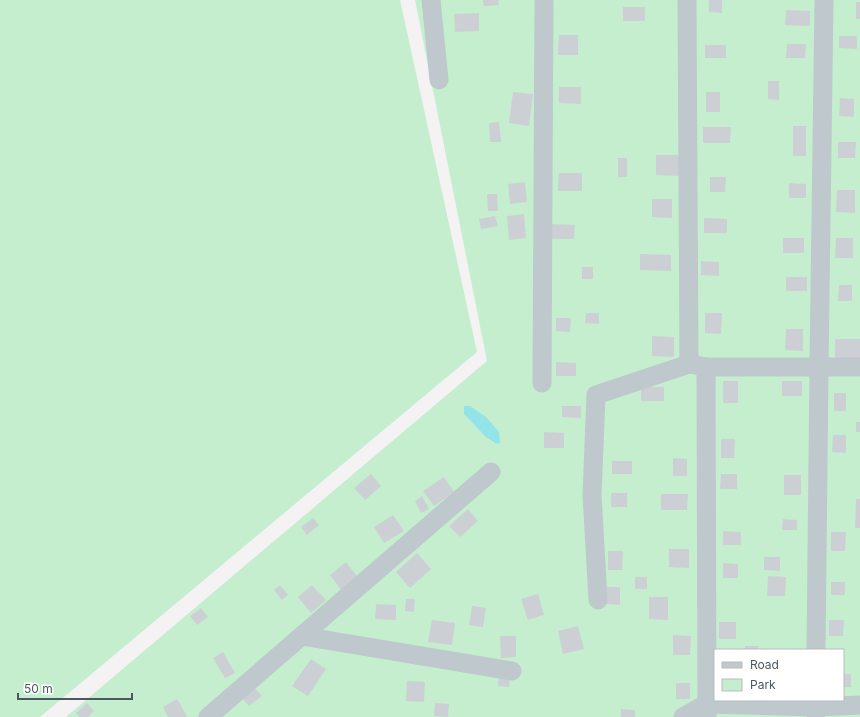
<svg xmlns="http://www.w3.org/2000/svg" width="860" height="717" font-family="Inter,sans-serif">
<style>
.green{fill:#c4eece;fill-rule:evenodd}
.water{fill:#93e4e9}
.building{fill:#ccd0d4}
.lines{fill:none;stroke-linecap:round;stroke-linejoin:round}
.minor{stroke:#bec8cd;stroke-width:19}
</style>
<rect width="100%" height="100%" fill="#f4f2f2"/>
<g class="green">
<path d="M0 0H400L477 352 40 717H0Z"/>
<path d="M415 0H860V717H66L487 361ZM715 650H843V700H715Z"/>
</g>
<path class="water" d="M464 406H470L486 417 499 432 500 443 497 444 486 437 464 414Z"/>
<g class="building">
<path d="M483 0H498L499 5 484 6Z"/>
<path d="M709 0H722V13L709 12Z"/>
<rect x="856" y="2" width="4" height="17"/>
<rect x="623" y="7" width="22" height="14"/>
<path d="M786 10 810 11V26L785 25Z"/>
<path d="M479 13V31L455 32 454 14Z"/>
<path d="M559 35H578V55H558Z"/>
<path d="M839 36H857V49L839 48Z"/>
<path d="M787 44H806L805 58H786Z"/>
<rect x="705" y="45" width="21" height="13"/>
<path d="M768 81H779V100L768 99Z"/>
<path d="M559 87H581V104L559 103Z"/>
<path d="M513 92 533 94 529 126 509 123Z"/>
<rect x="706" y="92" width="14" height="20"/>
<path d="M840 98 854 99V117L839 116Z"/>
<path d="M499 122 501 142H490L489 123Z"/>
<rect x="793" y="126" width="13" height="30"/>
<path d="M703 127H731L730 143H703Z"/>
<path d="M838 142H856L855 158H838Z"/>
<path d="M656 155H681L680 176 656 175Z"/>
<rect x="618" y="158" width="9" height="19"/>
<path d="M559 173H582V191H558Z"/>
<path d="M710 177H726L725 192H710Z"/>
<path d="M525 182 527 202 510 204 508 184Z"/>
<path d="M789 183 806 184V198H789Z"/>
<path d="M837 190H855V213L836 212Z"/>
<path d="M487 194H497L498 211H488Z"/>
<path d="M652 199H672V218L652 217Z"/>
<path d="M524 214 526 238 509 240 507 216Z"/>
<path d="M495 216 498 226 481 229 479 219Z"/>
<path d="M704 218 727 219V233H704Z"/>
<path d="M550 224 575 225 574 239H549Z"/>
<rect x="783" y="238" width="21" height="15"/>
<path d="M836 238H853V258H835Z"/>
<path d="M640 254 671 255V271L640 270Z"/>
<path d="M701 261 719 262V276L701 275Z"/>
<rect x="582" y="267" width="11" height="12"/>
<rect x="786" y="277" width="21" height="14"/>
<path d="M839 285H852V301H838Z"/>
<path d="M586 313H599V324L585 323Z"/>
<path d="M705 313H722L721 334 705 333Z"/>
<path d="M556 318H571L570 332 556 331Z"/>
<path d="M786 329H803V351L785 350Z"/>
<path d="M652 336 674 337V357L652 356Z"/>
<rect x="835" y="339" width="25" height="21"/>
<path d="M556 362 576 363V376H556Z"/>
<rect x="723" y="381" width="15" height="22"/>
<rect x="782" y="381" width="20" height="15"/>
<rect x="641" y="387" width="23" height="14"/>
<rect x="834" y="393" width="12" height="18"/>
<path d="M562 406H581V418L562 417Z"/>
<rect x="856" y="422" width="4" height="10"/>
<path d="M544 432 564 433V448H544Z"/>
<path d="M833 435H846V453L832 452Z"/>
<path d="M721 439H735L734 458H721Z"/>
<path d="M673 458 687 459V476H673Z"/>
<rect x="612" y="461" width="20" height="13"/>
<path d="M371 474 381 486 365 500 354 488Z"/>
<path d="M721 474H737V489H720Z"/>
<rect x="784" y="475" width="17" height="20"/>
<path d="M444 477 454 492 434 506 423 491Z"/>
<rect x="611" y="493" width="16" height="14"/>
<path d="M661 494H688L687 510H661Z"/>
<path d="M422 496 429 509 421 513 415 501Z"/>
<path d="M856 499H860V528H855Z"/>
<path d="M468 509 478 521 460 537 449 526Z"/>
<path d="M393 515 404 531 384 543 374 527Z"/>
<path d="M313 518 319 525 307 535 301 527Z"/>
<path d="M783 519 797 520V530H782Z"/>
<path d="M723 531 741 532V545H723Z"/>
<path d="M831 532H846L845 551H831Z"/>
<path d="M669 549H689V568L669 567Z"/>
<path d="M608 551H623L622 570H608Z"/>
<path d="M417 553 431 569 410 588 396 572Z"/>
<path d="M764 557H780V571L764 570Z"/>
<path d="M346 562 359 579 342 591 330 575Z"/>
<path d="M723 563 738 564V578H723Z"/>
<path d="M768 576 786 577 785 596H767Z"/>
<rect x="635" y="577" width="12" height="12"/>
<rect x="831" y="582" width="14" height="13"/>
<path d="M280 585 288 595 282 600 274 590Z"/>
<path d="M312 585 326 600 311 613 298 597Z"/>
<path d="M607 587H620V605L606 604Z"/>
<path d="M538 594 544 615 528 620 521 599Z"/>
<path d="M649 597H668V620L649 619Z"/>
<path d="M406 599H415L414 612 405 611Z"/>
<path d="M376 604 396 605V620L375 619Z"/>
<path d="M472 606 486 608 483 627 469 625Z"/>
<path d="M201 608 208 617 197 625 190 616Z"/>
<path d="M432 620 455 623 452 645 428 642Z"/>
<path d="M829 620H844L843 636H829Z"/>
<rect x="719" y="622" width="17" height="17"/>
<path d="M578 626 584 649 563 654 558 631Z"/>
<path d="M673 635 691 636 690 655H673Z"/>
<path d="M500 636H516V657L501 658Z"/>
<rect x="745" y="646" width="13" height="4"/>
<path d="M223 652 235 673 225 678 213 658Z"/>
<path d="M311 659 326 669 308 696 292 686Z"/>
<rect x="843" y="674" width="8" height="13"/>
<path d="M499 675 510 676 509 687 498 686Z"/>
<path d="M407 681 425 682 424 702 406 701Z"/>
<rect x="676" y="683" width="14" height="16"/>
<path d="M254 687 262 696 249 706 241 697Z"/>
<path d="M177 699 187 716 186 717H168L163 707Z"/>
<path d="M87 703 94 711 88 717H79L76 713Z"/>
<path d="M435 703 449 704 448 717 434 716Z"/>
<path d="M621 709 635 710V717H621Z"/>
</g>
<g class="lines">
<g class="minor">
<path d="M431 0 439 80"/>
<path d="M687 0 689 364"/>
<path d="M824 0 819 367H860"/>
<path d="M706 367 707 717"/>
<path d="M542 383 544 0"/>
<path d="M598 600 592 495 596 395 689 364 706 367H819L816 650"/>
<path d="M302 636 512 671"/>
<path d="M208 717 491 472"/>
<path d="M683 717 706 704 816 707V700"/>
<path d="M816 717V707L860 705"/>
</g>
</g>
<rect x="714" y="649" width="130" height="52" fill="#ffffff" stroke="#b7bcbf"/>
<rect x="722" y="662" width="20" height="6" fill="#bec8cd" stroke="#b7bcbf"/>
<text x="750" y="669" font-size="12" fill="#4a585f">Road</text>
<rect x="722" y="679" width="20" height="12" fill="#c4eece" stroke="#b7bcbf"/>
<text x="750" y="689" font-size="12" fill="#4a585f">Park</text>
<path d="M18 693v6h114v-6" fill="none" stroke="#4a585f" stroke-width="2"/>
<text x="24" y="693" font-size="12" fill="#4a585f" stroke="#ffffff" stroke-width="3" paint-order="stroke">50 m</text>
</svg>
